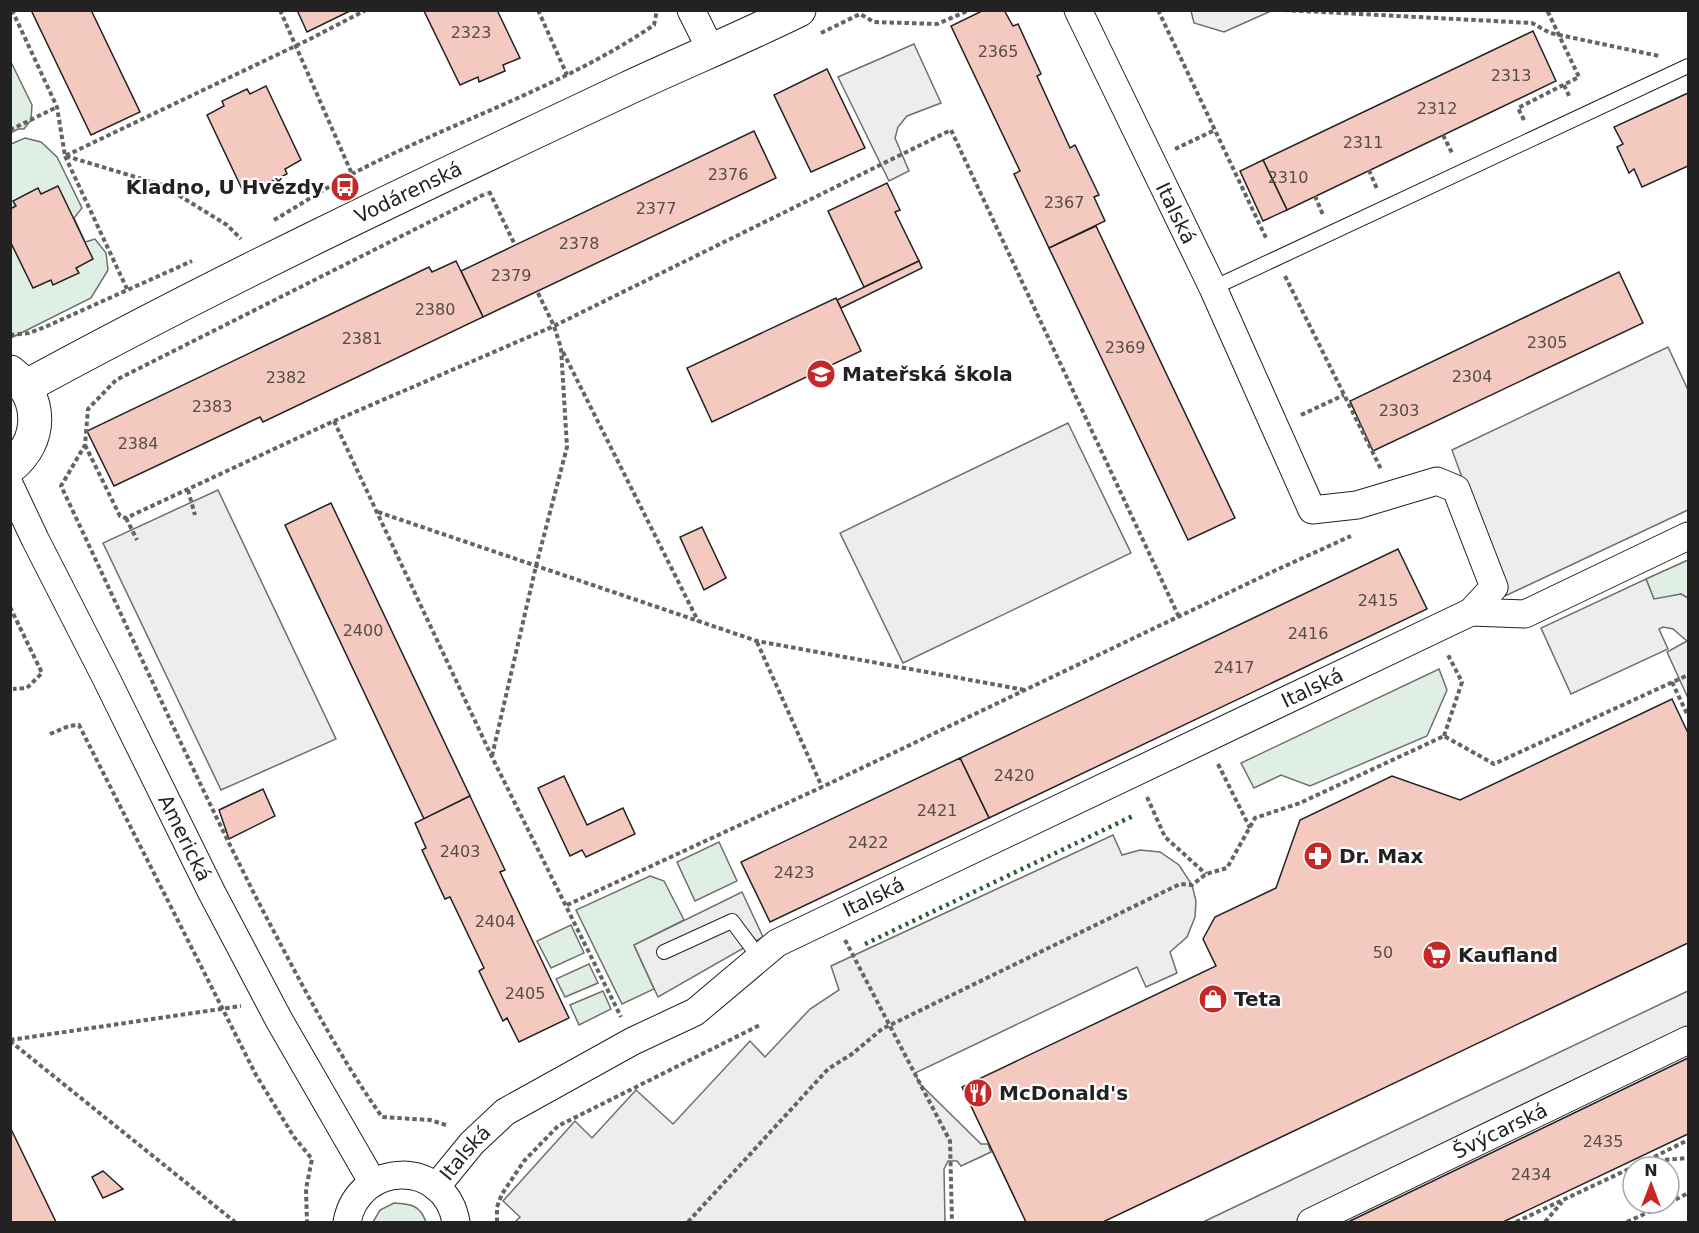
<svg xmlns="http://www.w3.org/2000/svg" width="1699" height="1233" font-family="'DejaVu Sans',sans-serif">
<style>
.green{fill:#e0efe3;stroke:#6f6f6f;stroke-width:1.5}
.parking{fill:#ededed;stroke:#6f6f6f;stroke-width:1.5}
.building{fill:#f3c9c0;stroke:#222;stroke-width:1.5}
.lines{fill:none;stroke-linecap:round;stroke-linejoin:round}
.lane-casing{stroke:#222;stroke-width:16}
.street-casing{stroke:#222;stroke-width:29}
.secondary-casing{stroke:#222;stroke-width:35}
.path{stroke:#646464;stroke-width:4;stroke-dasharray:4.5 3;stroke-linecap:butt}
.lane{stroke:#fff;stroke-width:14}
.street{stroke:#fff;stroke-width:27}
.secondary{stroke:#fff;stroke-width:33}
.hedge{stroke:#2f5e38;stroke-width:4.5;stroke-dasharray:3 4.5;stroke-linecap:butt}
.labels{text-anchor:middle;stroke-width:4.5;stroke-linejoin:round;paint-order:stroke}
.number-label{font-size:16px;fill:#564c4a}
.poi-label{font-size:20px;font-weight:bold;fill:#222;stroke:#fff;text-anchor:start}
.street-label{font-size:20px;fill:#222;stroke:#fff}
</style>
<rect width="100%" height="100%" fill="#fff"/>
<g class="green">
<path d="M10 60 32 105 31 120 24 129H18L11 133Z"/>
<path d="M25 138 41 142 57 157 82 208 74 218 85 242 95 239 106 253 108 270 91 298 11 338V144Z"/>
<path d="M1688 560V598L1681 594 1654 600 1646 579Z"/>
<path d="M1439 669 1447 690 1427 736 1310 786 1281 775 1254 788 1241 763Z"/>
<path d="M719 842 737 881 695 901 677 862Z"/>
<path d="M650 876 664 881 684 920 634 945 654 989 622 1004 576 910Z"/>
<path d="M571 925 584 953 551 968 537 941Z"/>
<path d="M589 964 598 983 565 997 556 979Z"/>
<path d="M603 991 611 1009 579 1025 570 1005Z"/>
<path d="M394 1203C411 1204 420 1205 426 1222H373L380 1210Z"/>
</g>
<g class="parking">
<path d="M1191 11V10L1271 11 1224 32 1194 23Z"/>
<path d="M914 44 941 103 907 116 898 127 895 138 909 171 889 181 838 77Z"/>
<path d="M1668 347 1688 390V510L1505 596 1452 450Z"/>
<path d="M1068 423 1131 553 903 663 840 533Z"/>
<path d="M218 490 336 739 221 790 103 543Z"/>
<path d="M1646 579 1654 599 1681 594 1688 598V698L1667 652 1687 641 1673 629 1663 627 1659 629 1668 649 1571 694 1541 628Z"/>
<path d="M1113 835 1122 855 1140 850 1160 852 1179 865 1192 885 1196 901 1195 917 1187 937 1170 952 1177 973 1146 987 1137 967 915 1073 919 1083 981 1144H988L991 1152 961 1166 957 1161H948L944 1169 945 1222H515L520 1217 503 1201 575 1121 592 1138 636 1090 673 1124 750 1041 765 1057 810 1009 839 990 831 966Z"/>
<path d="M742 892 763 937 658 997 634 945Z"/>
<path d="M1688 991V1049L1327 1222H1203Z"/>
</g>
<g class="building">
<path d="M31 10H91L140 112 91 135Z"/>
<path d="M297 10H352L307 32Z"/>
<path d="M426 10H497L520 58 503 65 505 71 479 82 478 77 460 85 424 11Z"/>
<path d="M984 10H1004L1013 26 1018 24 1041 74 1037 76 1070 148 1075 145 1099 195 1094 197 1105 221 1049 248 1014 174 1020 171 951 26Z"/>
<path d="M1533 31 1556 81 1287 210 1263 160Z"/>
<path d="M827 69 865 148 811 172 774 95Z"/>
<path d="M266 86 301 160 285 169 287 174 262 186 259 181 242 189 207 115 224 106 222 101 247 89 250 94Z"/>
<path d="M1688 93V166L1642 187 1634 169 1629 173 1617 147 1623 144 1614 127Z"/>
<path d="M754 131 776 178 483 317 461 271Z"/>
<path d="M1263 160 1287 210 1263 221 1240 171Z"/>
<path d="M887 183 900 210 895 212 919 261 864 287 828 211Z"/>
<path d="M58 186 93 259 76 268 79 273 53 285 51 280 33 288 10 241V209L16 206 13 201 38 188 41 194Z"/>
<path d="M1096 226 1235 518 1188 540 1049 248Z"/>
<path d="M456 261 483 317 263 422 260 417 114 486 87 431 429 267 432 272Z"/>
<path d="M919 261 922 268 841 308 837 300Z"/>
<path d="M1619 272 1643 323 1373 451 1350 401Z"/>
<path d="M836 298 861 351 712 422 687 368Z"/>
<path d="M331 503 470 796 424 819 285 525Z"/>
<path d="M702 527 726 578 704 590 680 537Z"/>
<path d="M1398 549 1427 609 989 818 960 758Z"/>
<path d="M1672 699 1688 733V943L1103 1222H1026L962 1087 1216 966 1203 939 1215 917 1276 888 1300 820 1392 776 1460 800Z"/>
<path d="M960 758 989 818 770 922 741 862Z"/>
<path d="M564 776 587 825 623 808 635 834 586 857 582 850 570 856 538 788Z"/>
<path d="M263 789 275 816 229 839 219 810Z"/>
<path d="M470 796 505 870 500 872 569 1018 519 1042 507 1018 503 1021 479 971 484 968 450 897 445 899 422 850 426 848 415 823Z"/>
<path d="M1688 1058V1134L1503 1222H1348Z"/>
<path d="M10 1127 56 1222H10Z"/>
<path d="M103 1171 123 1189 103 1198 92 1177Z"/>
</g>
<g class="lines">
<g class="lane-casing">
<g id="lane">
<path d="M1213 288 1688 66"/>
<path d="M664 952 732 921 759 957"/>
</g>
</g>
<g class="street-casing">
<g id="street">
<path d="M691 10 712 52"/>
<path id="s1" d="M10 486 35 539 106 678 212 893 279 1020 373 1183"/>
<path d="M1471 612 1525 614 1688 536"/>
<path id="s2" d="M436 1187 472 1143 505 1112 633 1041 695 1012 777 943 1471 612 1494 587 1456 489 1437 481 1357 505 1312 510 1213 288 1078 10"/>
<path d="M347 1222C359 1160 445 1159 456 1222"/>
<path id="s3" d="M1311 1222 1688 1040"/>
</g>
</g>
<g class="secondary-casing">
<g id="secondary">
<path d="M10 372C43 397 43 441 10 467"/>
<path id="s4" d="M25 387C221 280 424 184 626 89 684 62 742 38 799 10"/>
</g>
</g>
<g class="path">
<path d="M12 10 57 107 65 156 308 40 366 10"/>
<path d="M280 10 352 174"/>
<path d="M538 10 567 75"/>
<path d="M1158 10 1267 240"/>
<path d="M1284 10 1532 23 1550 33 1659 56"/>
<path d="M821 33 860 14 874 22 937 24 970 10"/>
<path d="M1564 85 1570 98"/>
<path d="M1524 120 1518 108 1579 77 1547 10"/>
<path d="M10 130 57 107"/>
<path d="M1443 135 1452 153"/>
<path d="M1175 149 1215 130"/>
<path d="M65 156 127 289"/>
<path d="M66 156 162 185 227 225 241 239"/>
<path d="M1369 170 1377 189"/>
<path d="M489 191 515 245"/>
<path d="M1315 196 1323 215"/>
<path d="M274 220C300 205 325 188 352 174 451 122 561 88 654 25L657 10"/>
<path d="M1285 276 1381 469"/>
<path d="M10 335 29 333 45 327 192 261"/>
<path d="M563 352 698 621"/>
<path d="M1301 415 1344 395"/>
<path d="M334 421 492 757 621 1017"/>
<path d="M85 445 120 516 126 518 334 421 554 326 951 130 1179 617"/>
<path d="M188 490 195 515"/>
<path d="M378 512 757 641 1025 690"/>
<path d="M126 518 137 540"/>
<path d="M10 607 42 673 27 688 13 689"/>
<path d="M757 642 822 787"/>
<path d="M1672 682 1688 716"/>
<path d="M50 734 69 726 79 725 256 1075 294 1137 312 1159 306 1189 307 1222"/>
<path d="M1444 736 1462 682 1447 653"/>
<path d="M492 756 536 566 567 447 561 348 554 326 537 291"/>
<path d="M1218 764 1250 828"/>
<path d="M1147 797 1165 837 1206 874"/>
<path d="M567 905 822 787 1274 571 1351 536"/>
<path d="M845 940 950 1141 952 1222"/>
<path d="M10 1040 241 1006"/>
<path d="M10 1041 235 1222"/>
<path d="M446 1125 430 1120 382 1117C336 1052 299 979 262 909 191 770 128 627 61 486L85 445 88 409 116 380 487 193"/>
<path d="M1650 1161 1688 1158"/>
<path d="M1634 1167 1688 1140"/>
<path d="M1669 1203 1688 1193"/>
<path d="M497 1222V1207L502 1194 524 1161 558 1126 760 1025"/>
<path d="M688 1222 828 1069 852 1054 882 1029 1180 884 1192 885 1206 874 1227 868 1255 818 1300 803 1444 736 1494 764 1688 675"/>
<path d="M1516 1222 1633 1167"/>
<path d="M1545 1222 1562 1202"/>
<path d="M1627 1222 1668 1203"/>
</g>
<use href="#lane" class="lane"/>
<use href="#street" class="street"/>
<use href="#secondary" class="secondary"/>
<path class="hedge" d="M865 944 1135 815"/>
</g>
<defs>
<g id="bus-disc" transform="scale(1.5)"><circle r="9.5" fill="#c62828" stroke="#fff"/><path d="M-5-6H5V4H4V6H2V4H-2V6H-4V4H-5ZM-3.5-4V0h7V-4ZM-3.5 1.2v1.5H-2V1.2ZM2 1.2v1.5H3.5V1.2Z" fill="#fff"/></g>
<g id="school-disc" transform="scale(1.5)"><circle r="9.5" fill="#c62828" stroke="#fff"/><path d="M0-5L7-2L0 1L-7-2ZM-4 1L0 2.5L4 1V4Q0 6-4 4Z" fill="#fff"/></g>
<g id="pharmacy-disc" transform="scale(1.5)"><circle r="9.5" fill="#c62828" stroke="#fff"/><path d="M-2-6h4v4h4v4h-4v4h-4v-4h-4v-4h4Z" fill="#fff"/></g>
<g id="supermarket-disc" transform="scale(1.5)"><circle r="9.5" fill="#c62828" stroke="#fff"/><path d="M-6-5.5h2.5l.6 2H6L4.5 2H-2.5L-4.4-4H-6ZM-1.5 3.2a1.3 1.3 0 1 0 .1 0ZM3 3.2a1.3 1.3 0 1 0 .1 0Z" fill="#fff"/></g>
<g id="shop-disc" transform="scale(1.5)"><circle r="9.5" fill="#c62828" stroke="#fff"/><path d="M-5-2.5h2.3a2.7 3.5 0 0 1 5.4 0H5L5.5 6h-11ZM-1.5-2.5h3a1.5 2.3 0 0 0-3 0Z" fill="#fff"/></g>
<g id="restaurant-disc" transform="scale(1.5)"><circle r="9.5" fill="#c62828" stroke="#fff"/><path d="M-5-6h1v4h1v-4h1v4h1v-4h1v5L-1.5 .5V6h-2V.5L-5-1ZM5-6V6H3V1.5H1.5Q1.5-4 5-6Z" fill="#fff"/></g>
</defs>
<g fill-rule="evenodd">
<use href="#bus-disc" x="345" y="187"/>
<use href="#school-disc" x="821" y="374"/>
<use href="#pharmacy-disc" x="1318" y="856"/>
<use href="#supermarket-disc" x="1437" y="955"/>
<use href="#shop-disc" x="1213" y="999"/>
<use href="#restaurant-disc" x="978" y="1093"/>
</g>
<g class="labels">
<g class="number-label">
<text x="471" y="38">2323</text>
<text x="998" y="57">2365</text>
<text x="1511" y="81">2313</text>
<text x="1437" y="114">2312</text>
<text x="1363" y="148">2311</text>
<text x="728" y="180">2376</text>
<text x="1288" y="183">2310</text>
<text x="1064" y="208">2367</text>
<text x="656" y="214">2377</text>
<text x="579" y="249">2378</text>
<text x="511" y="281">2379</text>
<text x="435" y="315">2380</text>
<text x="362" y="344">2381</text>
<text x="1547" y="348">2305</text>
<text x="1125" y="353">2369</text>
<text x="1472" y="382">2304</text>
<text x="286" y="383">2382</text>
<text x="212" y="412">2383</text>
<text x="1399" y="416">2303</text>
<text x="138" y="449">2384</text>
<text x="1378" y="606">2415</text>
<text x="363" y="636">2400</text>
<text x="1308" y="639">2416</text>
<text x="1234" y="673">2417</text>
<text x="1014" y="781">2420</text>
<text x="937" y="816">2421</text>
<text x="868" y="848">2422</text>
<text x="460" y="857">2403</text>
<text x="794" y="878">2423</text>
<text x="495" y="927">2404</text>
<text x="1383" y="958">50</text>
<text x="525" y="999">2405</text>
<text x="1603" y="1147">2435</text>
<text x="1531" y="1180">2434</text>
</g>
<g class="poi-label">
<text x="324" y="194" text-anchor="end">Kladno, U Hvězdy</text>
<text x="842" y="381">Mateřská škola</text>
<text x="1339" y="863">Dr. Max</text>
<text x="1458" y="962">Kaufland</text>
<text x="1234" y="1006">Teta</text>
<text x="999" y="1100">McDonald's</text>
</g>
<g class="street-label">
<text dy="7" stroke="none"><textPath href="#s4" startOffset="430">Vodárenská</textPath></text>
<text transform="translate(1176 213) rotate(64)" y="7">Italská</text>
<text dy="7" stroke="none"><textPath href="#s2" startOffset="1017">Italská</textPath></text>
<text dy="7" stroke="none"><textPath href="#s1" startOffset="393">Americká</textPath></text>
<text dy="7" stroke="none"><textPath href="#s2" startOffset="531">Italská</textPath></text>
<text dy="7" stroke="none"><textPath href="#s3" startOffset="210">Švýcarská</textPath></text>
<text dy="7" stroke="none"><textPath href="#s2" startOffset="45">Italská</textPath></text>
</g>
</g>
<rect width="1699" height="1233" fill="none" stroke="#222222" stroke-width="24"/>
<g transform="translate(1651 1185)"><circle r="28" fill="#ffffff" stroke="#a7a7a7" stroke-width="1.5"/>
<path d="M0-4.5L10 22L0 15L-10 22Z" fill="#c62828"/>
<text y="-9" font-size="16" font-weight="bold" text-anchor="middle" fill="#222222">N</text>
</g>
</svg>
